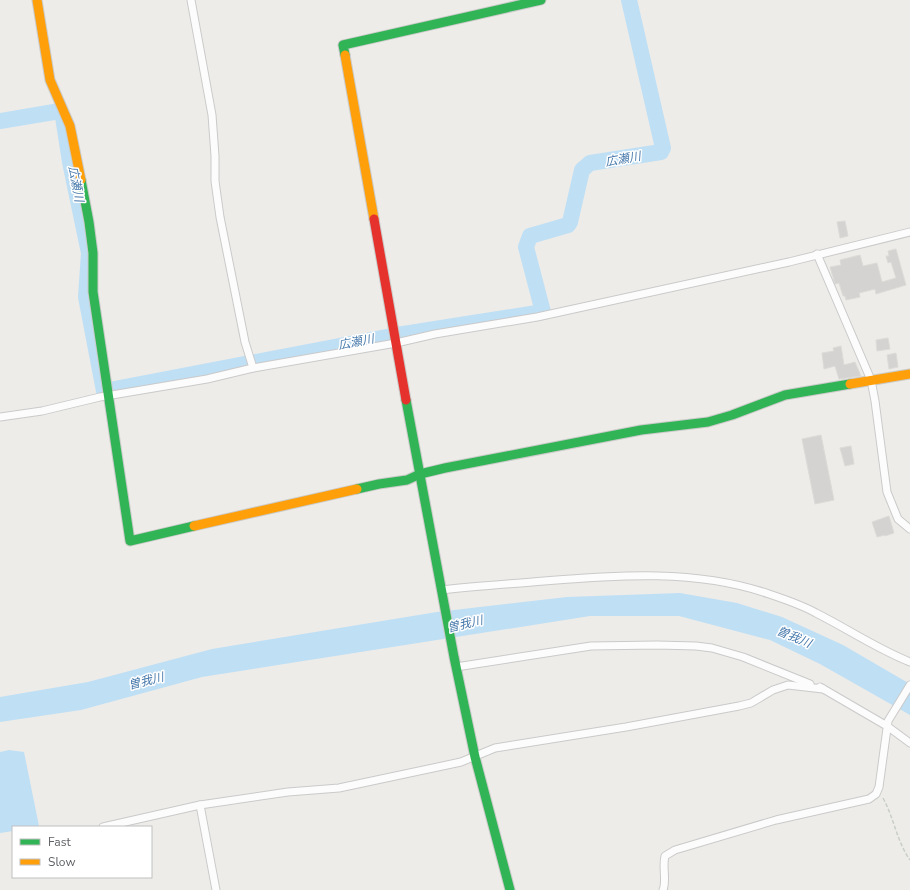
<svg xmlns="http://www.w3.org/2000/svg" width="910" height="890" font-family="'Nunito Sans','Noto Sans JP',sans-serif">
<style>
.water{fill:#bfdff5}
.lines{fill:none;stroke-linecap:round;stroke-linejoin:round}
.river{stroke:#bfdff5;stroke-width:16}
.building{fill:#d4d3d1;stroke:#dcdbd8}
.street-casing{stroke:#cacaca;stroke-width:9}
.fast-casing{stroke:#cacac9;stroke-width:11}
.slow-casing{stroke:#cacac9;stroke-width:11}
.jam-casing{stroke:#cacac9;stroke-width:11}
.path{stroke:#c9cecb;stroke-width:1.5;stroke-dasharray:4 2;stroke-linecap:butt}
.street{stroke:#fcfcfc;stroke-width:7}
.fast{stroke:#30b455;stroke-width:9}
.slow{stroke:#ff9f0a;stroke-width:9}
.jam{stroke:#e5322d;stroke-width:9}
.labels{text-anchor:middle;stroke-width:3;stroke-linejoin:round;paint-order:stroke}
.water-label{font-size:12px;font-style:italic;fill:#487aac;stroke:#fff}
</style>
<rect width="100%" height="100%" fill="#edece8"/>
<g class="water">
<path d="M680 593 737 603 782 617 843 645 910 684V715L820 664 770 640 679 616H590L202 677 81 710 0 722V697L88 682 212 649 437 612 567 597Z"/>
<path d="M9 750 24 752 39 826 13 827V831L0 833V752Z"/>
</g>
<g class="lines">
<path class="river" d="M0 121 60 111 63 117 70 162 89 253 86 297 104 391 397 335 543 312 526 247 530 236 568 225 570 222 582 170 590 163 661 152 663 148 629 0"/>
</g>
<g class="building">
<path d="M845 221 848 236 840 238 837 222Z"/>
<path d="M896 249 906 285 876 294 875 289 859 293 860 297 846 300 845 296H843L839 283 835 284 830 267 841 265 840 260 860 255 863 266 877 263 882 282 896 278 891 262 888 263 886 256H889L888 251Z"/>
<path d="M888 338 890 349 877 351 876 340Z"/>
<path d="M841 346 844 365 855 362 861 376 839 379 835 366 824 369 822 353 834 351 833 348Z"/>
<path d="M896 353 898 367 889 369 887 355Z"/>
<path d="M821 435 834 500 815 504 802 439Z"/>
<path d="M851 446 854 464 845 466 840 448Z"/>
<path d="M889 516 894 533 885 536V535L877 537 872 522Z"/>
</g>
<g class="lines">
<g class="street-casing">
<g id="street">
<path d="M191 0 212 115 215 156V181L220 217 245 342 253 368"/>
<path d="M817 254 871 380 875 401 887 492 898 519 910 529"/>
<path d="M0 417 42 411 100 397 207 379 253 368 396 343 435 334 537 317 789 262 910 232"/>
<path d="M442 590C476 586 510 584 544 581 618 575 697 569 769 594 784 599 802 605 816 613 848 629 877 649 910 662"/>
<path d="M456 667 591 646 657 645 696 646 712 648 743 657 810 684"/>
<path d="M820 687 887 726 910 743"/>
<path d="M200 805 216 890"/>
<path d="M103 827 200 805 288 792 339 788 461 762 495 748 626 727 739 706 751 703 773 690 788 685 823 689"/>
<path d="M663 890C667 881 662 867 665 856L675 850 776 820 869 799 876 794 879 787 888 721 910 685"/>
</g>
</g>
<g class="fast-casing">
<g id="fast">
<path d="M345 55 343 45 541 0"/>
<path d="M81 180 89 222 93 253V292L130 541 194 526"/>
<path d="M406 400 454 657 475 757 510 890"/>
<path d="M357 489 379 484 407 480 420 474 445 468 641 430 708 422 732 415 785 395 850 384"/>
</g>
</g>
<g class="slow-casing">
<g id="slow">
<path d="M37 0 50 80 70 126 81 180"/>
<path d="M345 55 374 219"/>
<path d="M850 384 910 374"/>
<path d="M194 526 357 489"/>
</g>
</g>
<g class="jam-casing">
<path id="jam" d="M374 219 406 400"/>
</g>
<path class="path" d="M883 798C894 818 897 842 910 860"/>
<use href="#street" class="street"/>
<use href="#fast" class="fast"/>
<use href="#slow" class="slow"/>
<use href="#jam" class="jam"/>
</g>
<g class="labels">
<g class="water-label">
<text transform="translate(623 159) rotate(-10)" y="4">広瀬川</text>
<text transform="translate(76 184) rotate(79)" y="4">広瀬川</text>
<text transform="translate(356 342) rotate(-11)" y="4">広瀬川</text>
<text transform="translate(465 624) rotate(-13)" y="4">曽我川</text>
<text transform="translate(794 637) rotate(23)" y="4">曽我川</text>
<text transform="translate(146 681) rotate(-14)" y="4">曽我川</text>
</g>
</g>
<rect x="12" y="826" width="140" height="52" fill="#ffffff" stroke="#bfc0c1"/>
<rect x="20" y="839" width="20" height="6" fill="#30b455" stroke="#bfc0c1"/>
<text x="48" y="846" font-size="12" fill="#5e6165">Fast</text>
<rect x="20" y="859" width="20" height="6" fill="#ff9f0a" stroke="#bfc0c1"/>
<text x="48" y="866" font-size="12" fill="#5e6165">Slow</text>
</svg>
